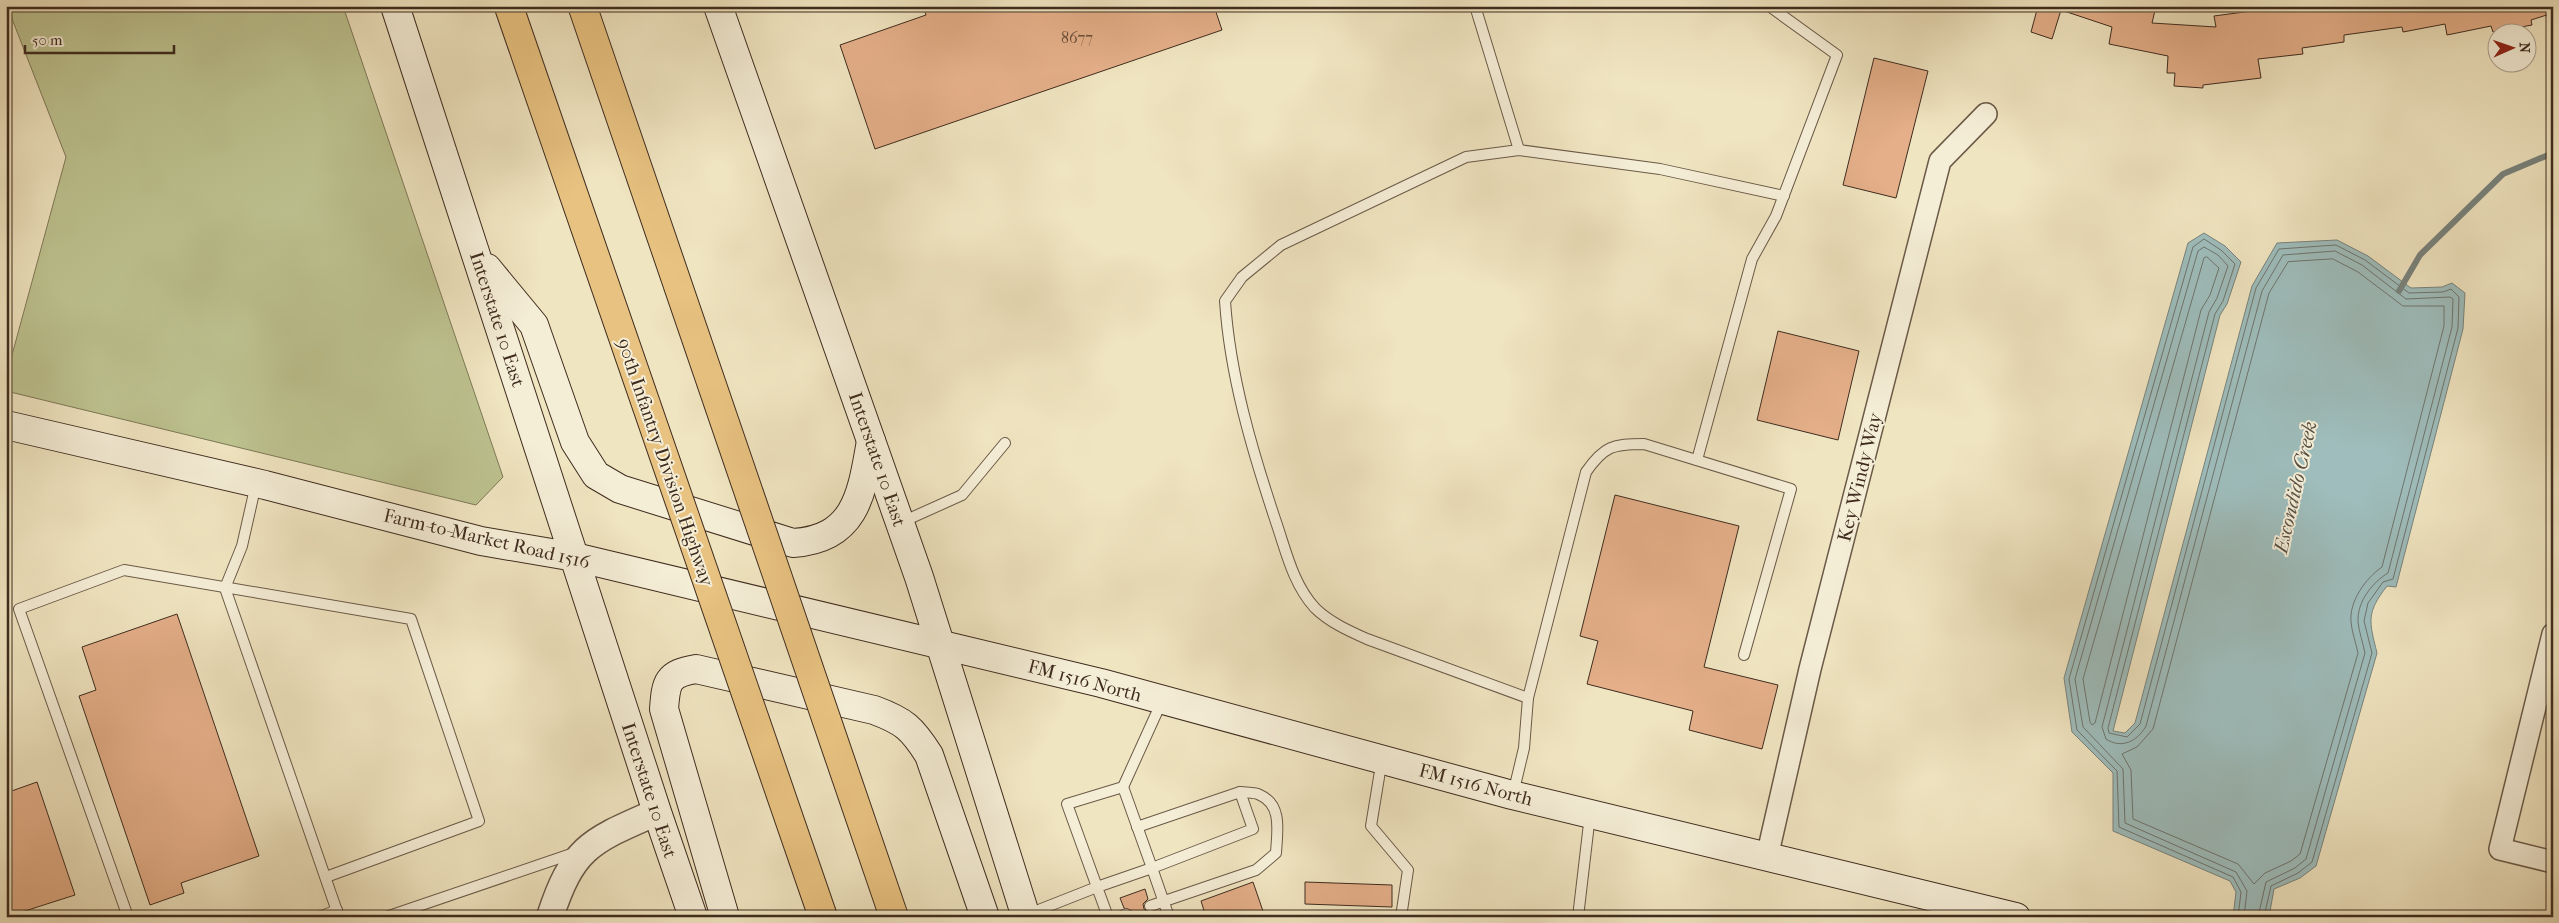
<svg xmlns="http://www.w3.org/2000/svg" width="2559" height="923" font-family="'IM FELL French Canon',serif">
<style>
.green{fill:#bdc390;stroke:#7e7858}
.water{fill:#9ebdbc;stroke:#78837d}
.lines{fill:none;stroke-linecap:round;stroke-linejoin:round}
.shore{stroke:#6e746e;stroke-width:1}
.stream{stroke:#78837d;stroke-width:6}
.building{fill:#e4af89;stroke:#3f2c1f}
.service-casing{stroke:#6b5a48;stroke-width:12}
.minor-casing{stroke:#6b5a48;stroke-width:24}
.tertiary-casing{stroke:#6b5a48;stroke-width:29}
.secondary-casing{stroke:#3f2c1f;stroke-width:30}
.service{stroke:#f5eed7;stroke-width:10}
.minor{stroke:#f5eed7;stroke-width:21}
.tertiary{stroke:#f5eed7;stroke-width:26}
.secondary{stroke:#f5eed7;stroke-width:28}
.motorway-bridge-casing{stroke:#3f2c1f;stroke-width:30;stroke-linecap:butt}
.motorway-bridge{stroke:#e8c280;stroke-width:28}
.labels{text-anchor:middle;stroke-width:4;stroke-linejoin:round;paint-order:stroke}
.number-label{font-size:16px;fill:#684d3a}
.street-label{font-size:19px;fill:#3f2c1f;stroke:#f5eed7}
.water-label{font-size:20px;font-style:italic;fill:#575046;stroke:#f5eed7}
</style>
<rect width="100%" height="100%" fill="#f0e5c1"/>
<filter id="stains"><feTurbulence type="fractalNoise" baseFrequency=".004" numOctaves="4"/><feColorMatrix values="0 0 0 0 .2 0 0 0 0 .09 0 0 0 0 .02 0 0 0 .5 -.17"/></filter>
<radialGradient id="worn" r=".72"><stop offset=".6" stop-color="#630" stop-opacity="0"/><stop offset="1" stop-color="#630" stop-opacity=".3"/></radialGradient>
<path class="green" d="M7 6H343L503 477 476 505 6 391V377L66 157Z"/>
<path class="water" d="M2204 233 2225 246 2241 262 2227 304 2220 315 2113 731 2125 733 2135 723 2252 286 2277 243 2337 240 2368 256 2411 288 2442 287 2452 283 2465 293 2463 329 2396 587 2387 586C2366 613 2369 621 2377 653L2316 866 2300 878 2274 889 2269 917H2233L2236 892 2230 881 2113 831V773L2072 732 2064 678 2188 243Z"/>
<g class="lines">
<g class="shore">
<path d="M2207 257 2219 268 2210 295 2201 310 2095 723 2092 725 2090 722 2083 679 2204 258Z"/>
<path d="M2333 259 2358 272 2403 306H2444V326L2382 567C2366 578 2349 601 2351 622 2352 633 2356 643 2358 653L2300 854 2291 861 2265 873 2254 884 2238 864 2133 819 2131 770 2122 754 2137 747 2153 729 2269 293 2288 262Z"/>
<path d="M2238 917 2241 892 2233 877 2119 827 2117 771 2077 730 2069 679 2193 247 2204 239 2221 250 2235 264 2223 301 2215 314 2108 728 2109 733 2127 737 2140 724 2256 288 2279 249 2336 245 2365 260 2409 293 2443 292 2451 289 2459 297 2458 328 2393 579 2383 582 2368 603 2364 621 2372 653 2312 862 2298 873 2271 886 2264 917"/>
<path d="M2244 917 2247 891 2236 872 2125 823 2123 769 2083 727 2075 679 2198 251 2204 247 2218 255 2228 266 2217 298 2209 312 2102 727 2106 739C2121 749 2137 742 2146 726L2262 291 2283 255 2335 251 2362 265 2406 299 2450 297 2453 299 2452 327 2388 573C2373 582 2357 601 2358 622 2359 632 2363 643 2365 653L2306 859 2295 868 2266 882 2258 917"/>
</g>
<path class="stream" d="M2399 291 2420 255 2503 174 2553 153"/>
</g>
<g class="building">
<path d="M923 6H1214L1222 30 875 149 840 45 926 15Z"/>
<path d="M2038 6H2156L2152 23 2216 27 2214 16 2259 10V7L2267 6H2553V13L2531 20 2532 25 2493 32 2491 26 2447 35 2445 24 2403 32 2402 27 2344 35V42L2302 48 2303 54 2258 59 2261 78 2203 85V88L2174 86 2175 73H2167L2168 56 2109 44 2112 27 2061 10 2052 39 2031 32Z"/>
<path d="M1874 58 1928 71 1896 198 1843 185Z"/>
<path d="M1778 331 1859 351 1838 440 1757 420Z"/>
<path d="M1615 495 1739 526 1704 667 1778 685 1762 749 1689 730 1693 711 1587 684 1598 641 1580 636Z"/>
<path d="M177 614 259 856 181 883 184 893 150 905 79 696 96 690 82 647Z"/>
<path d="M37 782 75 895 6 917V793Z"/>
<path d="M1253 882 1265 917H1206L1201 901Z"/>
<path d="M1305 882 1392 885V907L1305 904Z"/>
<path d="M1145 889 1148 899 1143 904 1144 909 1148 913 1153 912 1154 917H1132V911L1124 908 1120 898Z"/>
</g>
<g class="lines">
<g class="service-casing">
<g id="service">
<path d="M1475 6 1519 150"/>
<path d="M1697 460 1752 259 1776 216 1837 55 1769 6"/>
<path d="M256 484 242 546 225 588 339 917"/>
<path d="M902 522 962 495 1005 443"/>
<path d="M1528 698 1367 639C1349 631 1329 622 1315 608 1293 584 1286 551 1276 522 1252 450 1230 376 1225 301L1242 277 1281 245 1466 157 1519 150 1660 169 1784 196"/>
<path d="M1382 759 1371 826 1408 870 1401 917"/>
<path d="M1513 794 1524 748 1528 698 1586 472C1604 446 1613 444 1644 444L1791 489 1744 655"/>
<path d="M1137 827 1240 792 1253 829 1152 868 1169 917"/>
<path d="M1150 906 1256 870 1276 853C1277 833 1283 805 1260 795 1255 792 1246 793 1240 792"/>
<path d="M1026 915 1097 887 1067 804 1123 787 1162 701"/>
<path d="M128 917 19 609 124 570 411 619 479 821 326 877"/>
<path d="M319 917 337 910"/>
<path d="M386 917 574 853"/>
<path d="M1108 917 1097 887 1152 868 1123 787"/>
<path d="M1120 917 1126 914"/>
<path d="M1578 917 1590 815"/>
</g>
</g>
<g class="minor-casing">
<g id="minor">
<path d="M2553 634 2500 849 2553 862"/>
<path d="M1767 857 1810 669 1940 161 1986 114"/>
</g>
</g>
<g class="tertiary-casing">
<path id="tertiary" d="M550 917C573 846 591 841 657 812"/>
</g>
<g class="secondary-casing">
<g id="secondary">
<path d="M395 6 657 812 693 917"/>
<path d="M718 6 919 577 1026 917"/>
<path d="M487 268 534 325 575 442 596 475 620 489 793 543C857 539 862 492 871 441"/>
<path d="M6 425 265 485 481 541 575 557 1101 683 1512 795 2016 917"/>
<path d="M725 917 664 709C666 682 667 674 696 669L874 710C904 721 912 728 929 755L985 917"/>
</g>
</g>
<use href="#service" class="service"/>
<use href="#minor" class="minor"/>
<use href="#tertiary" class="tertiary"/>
<use href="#secondary" class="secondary"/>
<g class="motorway-bridge-casing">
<g id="motorway-bridge">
<path d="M509 7 823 917"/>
<path d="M583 8 894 917"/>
</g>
</g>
<use href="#motorway-bridge" class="motorway-bridge"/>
</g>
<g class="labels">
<g class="number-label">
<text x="1077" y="43">8677</text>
</g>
<g class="street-label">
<text transform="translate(498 319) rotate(72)" y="7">Interstate 10 East</text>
<text transform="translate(878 459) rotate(71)" y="7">Interstate 10 East</text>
<text transform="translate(666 462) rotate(71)" y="7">90th Infantry Division Highway</text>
<text transform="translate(1859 477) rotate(-76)" y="7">Key Windy Way</text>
<text transform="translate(487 538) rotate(13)" y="7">Farm-to-Market Road 1516</text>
<text transform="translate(1085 680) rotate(15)" y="7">FM 1516 North</text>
<text transform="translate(1476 784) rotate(15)" y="7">FM 1516 North</text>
<text transform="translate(650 790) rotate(72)" y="7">Interstate 10 East</text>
</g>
<g class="water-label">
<text transform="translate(2295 487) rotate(-77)" y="7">Escondido Creek</text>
</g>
</g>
<rect width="2559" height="923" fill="none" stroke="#f0e5c1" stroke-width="25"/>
<rect x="8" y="8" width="2544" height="908" fill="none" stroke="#3f2c1f" stroke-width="2.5"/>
<rect x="12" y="12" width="2534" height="898" fill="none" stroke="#3f2c1f"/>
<g transform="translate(2512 48) rotate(88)"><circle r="24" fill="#f5eed7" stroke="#aca08d"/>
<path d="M0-4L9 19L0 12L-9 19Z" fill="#8f2418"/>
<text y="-8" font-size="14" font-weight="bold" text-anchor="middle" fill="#3f2c1f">N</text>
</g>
<path d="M25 45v8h149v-8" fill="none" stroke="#3f2c1f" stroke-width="2.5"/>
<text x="32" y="45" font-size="15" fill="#3f2c1f" stroke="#f5eed7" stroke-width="4" paint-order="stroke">50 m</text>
<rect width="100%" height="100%" filter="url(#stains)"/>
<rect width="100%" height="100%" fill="url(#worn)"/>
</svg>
